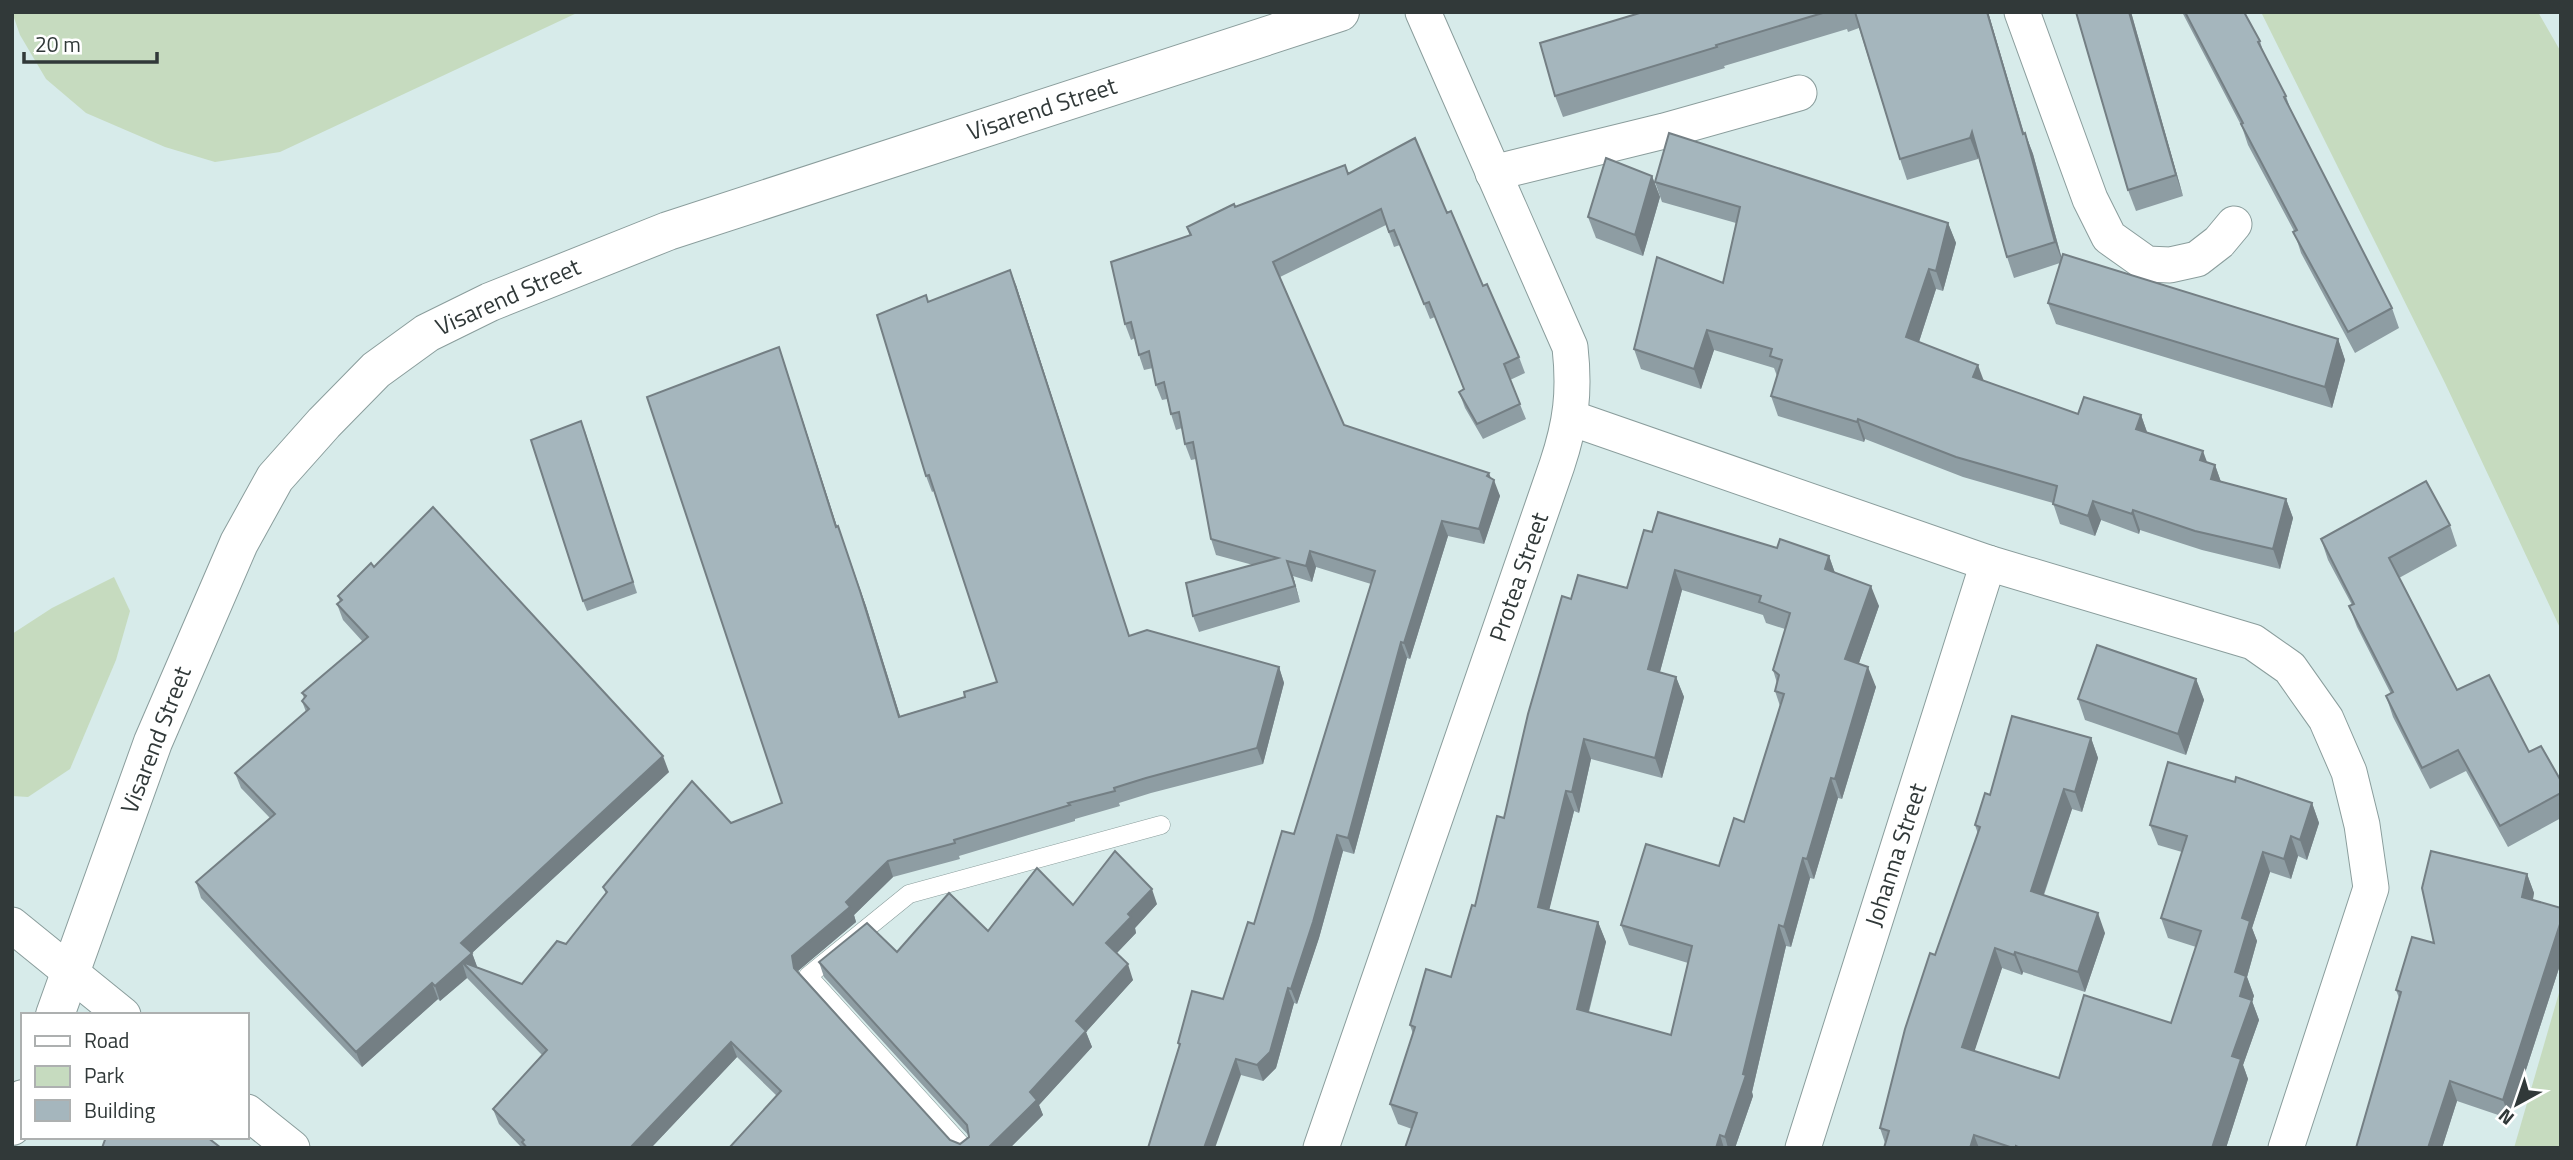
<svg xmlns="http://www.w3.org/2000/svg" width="2573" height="1160" font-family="'Titillium Web',sans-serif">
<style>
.green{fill:#c6dbbf}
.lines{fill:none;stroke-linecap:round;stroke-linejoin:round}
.lane-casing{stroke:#8a9d9c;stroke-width:19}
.street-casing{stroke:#8a9d9c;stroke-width:37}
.secondary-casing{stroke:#8a9d9c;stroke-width:40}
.lane{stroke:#fff;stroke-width:18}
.street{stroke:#fff;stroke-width:35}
.secondary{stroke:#fff;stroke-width:38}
.wall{fill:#8e9da3;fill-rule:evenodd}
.shaded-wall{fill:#747f84}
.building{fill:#a5b6bd;stroke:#747f84;stroke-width:2;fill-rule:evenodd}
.labels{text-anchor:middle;stroke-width:5;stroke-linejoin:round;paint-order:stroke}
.street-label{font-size:24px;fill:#313939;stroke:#fff}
</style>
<rect width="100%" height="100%" fill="#d7ebea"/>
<g class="green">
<path d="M12 12H579L280 152 215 162 165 147 86 113 46 79 20 35Z"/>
<path d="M2261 12H2538L2561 52V630L2445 383Z"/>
<path d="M114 577 130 611 116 660 70 769 28 797 12 796V634L52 608Z"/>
<path d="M2561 986V1148H2514Z"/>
</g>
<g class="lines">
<g class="lane-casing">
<path id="lane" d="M964 1148 808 976 909 894 1161 825"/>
</g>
<g class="street-casing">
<g id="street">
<path d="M2022 12 2090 199 2109 237 2147 264 2170 265 2197 259 2219 242 2234 224"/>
<path d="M1493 173 1664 131 1799 93"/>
<path d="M1571 418 1988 563 2253 642 2290 668 2326 719 2349 772 2362 825 2371 888 2286 1148"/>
<path d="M12 925 123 1015"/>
<path d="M247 1112 292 1148"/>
<path d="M1321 1148 1557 465C1571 423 1575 392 1570 347L1423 12"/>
<path d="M1803 1148 1988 563"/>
</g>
</g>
<g class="secondary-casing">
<g id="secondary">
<path d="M55 1015 153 742 239 543 275 478 324 423 376 370 427 333 490 302 668 231 1340 12"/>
<path d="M12 1126 23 1099"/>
</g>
</g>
<use href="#lane" class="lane"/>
<use href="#street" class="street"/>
<use href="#secondary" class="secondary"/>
</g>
<g class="wall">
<path d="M1643 12H1988L2024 133H2025L2033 154 2062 259 2338 339 2345 360 2332 408 2056 324 2048 303 2060 263 2014 278 2007 257 1978 156V159L1907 180 1900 159 1859 28 1848 32 1847 29 1724 66 1725 68 1563 117 1555 96Z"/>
<path d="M2131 12 2183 196 2136 211 2128 190Z"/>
<path d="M2182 12H2244L2260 41 2264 55 2286 96 2291 111 2392 308 2399 328 2355 353 2301 253 2294 231 2248 145 2242 127Z"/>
<path d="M1349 174 1447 213 1519 357 1525 373 1510 380 1526 419 1483 439 1465 408 1459 392 1464 390 1435 317 1430 319 1400 245 1394 247 1386 225 1280 277 1344 425 1491 478 1500 496 1484 544 1448 536 1410 659 1407 658 1354 854 1343 851 1319 938 1297 1004 1294 1003 1276 1068 1263 1081 1241 1075 1179 1046 1178 1043 1223 999 1254 924 1294 834 1371 584 1316 567 1312 582 1293 576 1300 602 1199 632 1193 616 1253 565 1216 555 1211 539 1196 459 1191 460 1185 444 1182 428 1176 430 1171 414 1167 399 1162 400 1156 385 1153 368 1144 370 1139 355 1135 338 1131 340 1125 324 1190 236 1187 227 1235 207Z"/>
<path d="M1652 176 1660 197 1643 256 1596 238 1588 217Z"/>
<path d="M1655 182 1948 223 1956 243 1943 291 1936 289 1919 342 1984 381 2078 414 2141 415 2147 432 2207 462 2215 465 2221 482 2286 499 2293 518 2280 569 2202 550 2140 530 2139 534 2101 520 2095 536 2060 524 2053 503 1963 477 1865 439 1864 442 1778 416 1771 396 1777 376 1774 368 1714 350 1701 389 1641 369 1634 349 1723 283 1736 223 1662 202Z"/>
<path d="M1016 285 1129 636 1279 667 1284 683 1263 764 1151 793 1119 803 1120 806 1075 819V821L959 856 960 859 893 877 854 915 856 922 798 971 950 1140 960 1144 969 1136 824 977 819 962 897 952 988 931 1073 905 1157 904 1135 928 1136 933 1117 953 1133 980 1086 1032 1092 1047 1039 1105 1043 1115 1010 1148H729L777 1096 737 1057 651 1148H522L499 1124 493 1109 542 1055 467 978 440 1001 438 999 362 1067 201 898 196 882 270 818 241 788 235 773 306 712 302 701 304 698 302 693 363 642 343 620 337 604 340 602 338 596 374 567 669 772 472 953 477 967 522 984 566 944 606 894 603 887 782 803 779 347 837 527 866 606 900 716 965 697 997 682 934 491 932 492 926 476 929 302Z"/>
<path d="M585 431 637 593 587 611 583 601Z"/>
<path d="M2450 525 2457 546 2399 578 2457 690 2561 781V818L2508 847 2466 771 2430 789 2393 717 2386 696 2391 694 2357 627 2349 606 2352 605 2328 560 2321 539Z"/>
<path d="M1652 532 1777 548 1829 556 1835 573 1879 606 1859 663 1876 687 1842 799 1838 798 1814 879 1810 878 1791 947 1786 946 1752 1092 1753 1096 1735 1148H1405L1412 1129 1398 1124 1390 1104 1413 1034 1410 1025 1451 977 1475 906 1504 818 1571 599 1627 588ZM1682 590 1763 615 1766 623 1785 629 1773 670 1777 683 1775 691 1780 706 1744 822 1719 866 1621 925 1629 945 1688 963 1671 1035 1589 1012 1606 942 1598 922 1549 909 1574 811 1579 813 1591 759 1662 778 1684 697 1676 677 1660 672Z"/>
<path d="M2196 679 2204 700 2186 755 2085 720 2078 699Z"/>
<path d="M2091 738 2098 758 2082 812 2072 809 2044 895 2105 933 2085 992 2023 972 2022 975 2002 968 1974 1051 2059 1078 2171 1023 2196 947 2168 938 2161 918 2182 852 2158 845 2150 825 2235 782 2312 803 2319 823 2307 860 2298 856 2291 879 2270 872 2252 928 2257 941 2247 977 2254 996 2252 1001 2259 1020 2243 1065 2248 1079 2226 1148H1884L1885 1143 1880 1128 1978 834 1975 825 1990 795Z"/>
<path d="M2527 874 2534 893 2533 900 2561 908V962L2510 1119 2457 1101 2442 1148H2356L2399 998 2396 990Z"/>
</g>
<g class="shaded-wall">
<path d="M1987 12H1988L2030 155 2023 134Z"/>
<path d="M2129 12H2131L2183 196 2176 175Z"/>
<path d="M1972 132 1979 153 1978 159 1970 138Z"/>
<path d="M2025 133 2033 154 2063 263 2055 242Z"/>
<path d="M1652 176 1660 197 1643 256 1635 235Z"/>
<path d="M1948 223 1956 243 1943 291 1936 271Z"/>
<path d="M1929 269 1936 289 1914 357 1906 337Z"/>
<path d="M1010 270 1016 285 1134 652 1129 636Z"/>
<path d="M1707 330 1714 350 1701 389 1694 369Z"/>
<path d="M2338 339 2345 360 2332 408 2325 387Z"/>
<path d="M779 347 784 362 842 542 836 527Z"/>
<path d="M1978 365 1985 384 1973 377Z"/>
<path d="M2141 415 2148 435 2136 429Z"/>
<path d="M1858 419 1865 439 1864 442 1857 422Z"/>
<path d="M2203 451 2210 470 2200 460Z"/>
<path d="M2215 465 2222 485 2211 479Z"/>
<path d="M1489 473 1493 484 1494 480 1500 496 1484 544 1479 529 1487 476Z"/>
<path d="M2286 499 2293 518 2280 569 2273 549Z"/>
<path d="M2093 501 2101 520 2095 536 2088 516Z"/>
<path d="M2133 510 2140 530 2139 534 2132 514Z"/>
<path d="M1442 521 1448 536 1410 659 1404 643Z"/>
<path d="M838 526 866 606 905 732 899 717Z"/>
<path d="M1310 551 1316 567 1312 582 1306 566Z"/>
<path d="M1829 556 1836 576 1825 569Z"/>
<path d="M1287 561 1293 576 1300 602 1295 586Z"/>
<path d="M1675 570 1682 590 1655 690 1648 669Z"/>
<path d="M1871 586 1879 606 1853 680 1845 659Z"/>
<path d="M1401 642 1407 658 1354 854 1348 838Z"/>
<path d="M1279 667 1284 683 1263 764 1257 748Z"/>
<path d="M1868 667 1876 687 1842 799 1835 779Z"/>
<path d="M1676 677 1684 697 1662 778 1655 758Z"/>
<path d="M2196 679 2204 700 2186 755 2178 734Z"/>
<path d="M2091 738 2098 758 2082 812 2075 792Z"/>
<path d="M1584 739 1591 759 1579 813 1572 792Z"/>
<path d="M663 756 669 772 472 953 478 969 463 963 461 943Z"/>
<path d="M1831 778 1838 798 1814 879 1807 859Z"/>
<path d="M2064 789 2072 809 2038 911 2031 891Z"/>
<path d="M1566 791 1574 811 1545 927 1538 907Z"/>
<path d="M2312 803 2319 823 2307 860 2300 840Z"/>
<path d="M1337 835 1343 851 1319 938 1297 1004 1291 989Z"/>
<path d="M2291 836 2298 856 2291 879 2284 859Z"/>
<path d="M2263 852 2270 872 2252 928 2257 941 2247 977 2254 996 2252 1001 2259 1020 2243 1065 2248 1079 2226 1148H2212L2232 1056 2240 996 2235 972 2242 918Z"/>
<path d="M1803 858 1810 878 1791 947 1784 927Z"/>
<path d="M888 861 893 877 854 915 856 922 798 971 794 968 792 956Z"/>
<path d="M2527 874 2534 893 2529 917 2522 897Z"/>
<path d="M1152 889 1157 904 1135 928 1136 933 1112 958 1106 943 1128 914Z"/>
<path d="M2098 913 2105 933 2085 992 2078 972Z"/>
<path d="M2561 921V962L2510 1119 2503 1100Z"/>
<path d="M1598 922 1606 942 1584 1029 1577 1009Z"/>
<path d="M1779 925 1786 946 1752 1092 1753 1096 1735 1148H1728L1725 1137 1743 1074Z"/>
<path d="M1995 948 2002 968 1969 1068 1962 1047Z"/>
<path d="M2015 952 2023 972 2022 975 2014 955Z"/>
<path d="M462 962 467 978 440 1001 435 986Z"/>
<path d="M1128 964 1133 980 1086 1032 1092 1047 1039 1105 1043 1115 1010 1148H988L1030 1092 1076 1021Z"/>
<path d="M432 983 438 999 362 1067 356 1052Z"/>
<path d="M1288 988 1294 1003 1276 1068 1263 1081 1257 1065Z"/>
<path d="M731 1042 737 1057 651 1148H630Z"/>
<path d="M1236 1059 1241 1075 1215 1148H1204Z"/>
<path d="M2450 1081 2457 1101 2442 1148H2428Z"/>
<path d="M1720 1135 1724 1148H1716Z"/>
<path d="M1974 1135 1979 1148H1970Z"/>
</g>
<g class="building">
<path d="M1643 12H1826L1716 45 1717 47 1555 96 1540 43Z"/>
<path d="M1855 12H1987L2023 134 2025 133 2055 242 2007 257 1972 132 1970 138 1900 159Z"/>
<path d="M2076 12H2129L2176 175 2128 190Z"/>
<path d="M2185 12H2244L2260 41 2258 42 2286 96 2284 97 2392 308 2348 332 2293 232 2297 230 2241 124 2243 123Z"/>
<path d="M1669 133 1948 223 1936 271 1929 269 1906 337 1978 365 1973 377 2078 414 2084 397 2141 415 2136 429 2203 451 2200 460 2215 465 2211 479 2286 499 2273 549 2195 531 2133 510 2132 514 2093 501 2088 516 2053 504 2057 486 1956 457 1858 419 1857 422 1771 396 1782 360 1770 356 1772 349 1707 330 1694 369 1634 349 1657 257 1723 283 1740 207 1655 182Z"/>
<path d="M1415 138 1447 213 1451 211 1483 286 1487 284 1519 357 1504 364 1520 404 1477 424 1459 392 1464 389 1429 302 1424 304 1394 230 1389 232 1381 209 1273 262 1344 425 1489 473 1487 476 1494 480 1479 529 1442 521 1404 643 1401 642 1348 838 1337 835 1313 922 1291 989 1288 988 1270 1052 1257 1065 1236 1059 1204 1148H1148L1180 1044 1178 1043 1192 991 1223 999 1248 922 1254 924 1282 831 1294 834 1375 571 1310 551 1306 566 1287 561 1295 586 1193 616 1186 583 1278 558 1211 539 1193 442 1185 444 1179 412 1171 414 1164 382 1156 385 1149 351 1139 355 1131 322 1125 324 1111 262 1191 235 1187 227 1234 204 1235 207 1345 165 1348 174Z"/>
<path d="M1606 158 1652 176 1635 235 1588 217Z"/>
<path d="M2063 254 2338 339 2325 387 2048 303Z"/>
<path d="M1010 270 1129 636 1147 630 1279 667 1257 748 1146 778 1114 788 1115 791 1068 803 1070 805 954 840 955 843 888 861 846 902 850 907 792 956 794 968 950 1140 960 1144 969 1137 967 1125 819 962 867 923 897 952 949 893 988 931 1037 868 1073 905 1115 851 1152 889 1128 914 1131 917 1106 943 1128 964 1076 1021 1086 1031 1030 1092 1037 1100 988 1148H729L781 1091 731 1042 630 1148H527L522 1142 524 1140 493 1109 547 1050 462 962 435 986 432 983 356 1052 196 882 275 814 235 773 309 709 302 701 306 696 302 693 368 637 337 604 342 600 338 596 371 563 374 567 433 507 663 756 461 943 472 953 462 962 522 984 557 941 566 944 607 892 603 887 692 781 731 823 782 803 647 397 779 347 836 527 838 526 860 591 899 717 965 697 964 692 997 682 929 475 926 476 877 315 926 295 928 302Z"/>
<path d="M581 421 633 582 583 601 531 440Z"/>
<path d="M2426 481 2450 525 2389 558 2457 690 2489 675 2529 752 2541 746 2561 781V793L2500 826 2458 750 2422 768 2386 696 2393 692 2349 606 2354 604 2321 539Z"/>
<path d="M1658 512 1777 548 1780 539 1829 556 1825 569 1871 586 1845 659 1868 667 1835 779 1831 778 1807 859 1803 858 1784 927 1779 925 1743 1074 1746 1075 1725 1137 1720 1135 1716 1148H1405L1417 1113 1390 1104 1415 1027 1410 1025 1426 969 1451 977 1472 905 1475 906 1497 816 1504 818 1528 714 1562 596 1571 599 1578 575 1627 588 1644 530 1652 532ZM1675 570 1761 596 1759 602 1790 613 1773 670 1779 675 1775 691 1784 694 1744 822 1734 818 1719 866 1646 844 1621 925 1692 946 1671 1035 1577 1009 1598 922 1538 907 1566 791 1572 792 1584 739 1655 758 1676 677 1648 669Z"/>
<path d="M2097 645 2196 679 2178 734 2078 699Z"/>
<path d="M2012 716 2091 738 2075 792 2064 789 2031 891 2098 913 2078 972 2015 952 2014 955 1995 948 1962 1047 2059 1078 2084 995 2171 1023 2201 931 2161 918 2187 836 2150 825 2168 762 2235 782 2236 777 2312 803 2300 840 2291 836 2284 859 2263 852 2242 918 2250 921 2235 972 2246 976 2240 996 2252 1000 2232 1056 2241 1059 2212 1148H2020L2016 1146V1148H2013L1974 1135 1970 1148H1884L1889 1131 1880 1128 1905 1029 1930 953 1935 955 1980 827 1975 825 1985 793 1990 795Z"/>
<path d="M2431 851 2527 874 2522 897 2561 908V921L2503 1100 2450 1081 2428 1148H2356L2401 992 2396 990 2412 937 2434 943 2422 888Z"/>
<path d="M106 1137H207L221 1148H102Z"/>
</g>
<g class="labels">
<g class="street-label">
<text transform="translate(1042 109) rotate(-18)" y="8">Visarend Street</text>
<text transform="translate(508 297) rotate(-24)" y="8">Visarend Street</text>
<text transform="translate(1519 577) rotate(-71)" y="8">Protea Street</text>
<text transform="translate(156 740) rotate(-69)" y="8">Visarend Street</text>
<text transform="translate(1896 855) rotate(-72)" y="8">Johanna Street</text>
</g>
</g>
<rect width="2573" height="1160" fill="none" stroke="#313939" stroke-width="28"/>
<rect x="21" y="1013" width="228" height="126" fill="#ffffff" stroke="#adb0b0" stroke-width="2"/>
<rect x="35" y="1036" width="35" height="10" fill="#ffffff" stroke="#adb0b0" stroke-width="2"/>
<text x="84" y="1048" font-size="21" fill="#313939">Road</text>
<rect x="35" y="1066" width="35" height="21" fill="#c6dbbf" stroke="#adb0b0" stroke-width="2"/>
<text x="84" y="1083" font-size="21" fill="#313939">Park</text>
<rect x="35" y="1100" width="35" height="21" fill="#a5b6bd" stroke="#adb0b0" stroke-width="2"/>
<text x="84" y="1118" font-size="21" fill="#313939">Building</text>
<g transform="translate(2517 1104) rotate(220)" stroke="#ffffff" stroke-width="5" paint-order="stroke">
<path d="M0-5L12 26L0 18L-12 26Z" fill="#313939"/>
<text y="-10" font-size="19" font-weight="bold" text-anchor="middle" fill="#313939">N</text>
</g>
<path d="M24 52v10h133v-10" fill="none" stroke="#313939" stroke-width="3.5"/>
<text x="35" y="52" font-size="21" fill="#313939" stroke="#ffffff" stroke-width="5" paint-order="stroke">20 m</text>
</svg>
